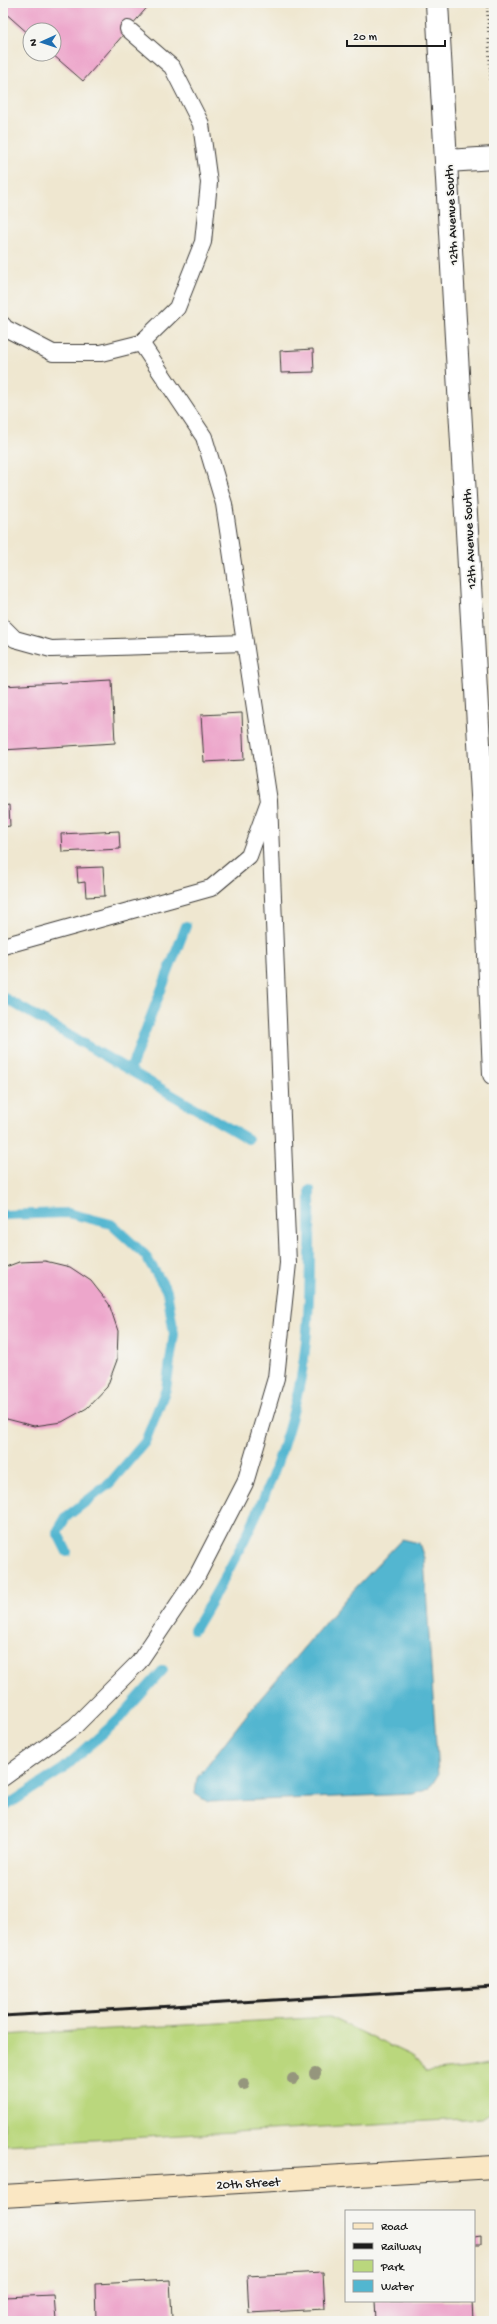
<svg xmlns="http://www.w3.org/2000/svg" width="497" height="2324" font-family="'Gochi Hand',sans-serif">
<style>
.green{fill:#bad77d;stroke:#6b7a4c}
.water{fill:#52b6d0;stroke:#376976}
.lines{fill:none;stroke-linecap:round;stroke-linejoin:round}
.stream{stroke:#52b6d0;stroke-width:10}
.building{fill:#eda6cb}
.service-casing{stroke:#3c3a37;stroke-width:18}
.minor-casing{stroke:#3c3a37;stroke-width:24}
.tertiary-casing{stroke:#3c3a37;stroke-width:24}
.secondary-casing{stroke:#3c3a37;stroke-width:24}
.path{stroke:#3c3a37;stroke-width:2.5;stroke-dasharray:1 3;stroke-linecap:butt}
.service{stroke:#fff;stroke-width:16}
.minor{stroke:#fff;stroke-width:22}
.tertiary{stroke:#fff;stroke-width:22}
.secondary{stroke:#fae7c3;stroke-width:22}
.rail{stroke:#1c1c1c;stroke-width:3}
.tree{fill:#95967d}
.labels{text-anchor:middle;stroke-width:3.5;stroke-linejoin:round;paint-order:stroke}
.street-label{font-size:13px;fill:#1c1c1c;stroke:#f6f6f2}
</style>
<rect width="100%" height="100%" fill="#f6f6f2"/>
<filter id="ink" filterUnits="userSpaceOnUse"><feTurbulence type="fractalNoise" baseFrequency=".025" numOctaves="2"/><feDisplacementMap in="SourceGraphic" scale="8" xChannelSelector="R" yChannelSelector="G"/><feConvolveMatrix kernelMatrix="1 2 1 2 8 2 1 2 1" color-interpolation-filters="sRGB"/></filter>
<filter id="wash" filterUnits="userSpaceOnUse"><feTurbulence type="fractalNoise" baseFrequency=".012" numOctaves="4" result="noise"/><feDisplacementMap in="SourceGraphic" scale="16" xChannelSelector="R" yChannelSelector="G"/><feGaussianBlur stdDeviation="0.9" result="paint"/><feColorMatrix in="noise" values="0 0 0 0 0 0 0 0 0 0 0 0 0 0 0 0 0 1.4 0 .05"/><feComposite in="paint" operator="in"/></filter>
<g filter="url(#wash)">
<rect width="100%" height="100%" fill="#efe7d0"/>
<path class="green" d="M329 2017 414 2057 426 2072 466 2068 494 2063V2110L482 2118 3 2145V2035Z"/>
<path class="water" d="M402 1539 419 1543 424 1558 438 1775 429 1789 413 1794 208 1802 195 1794 197 1778 248 1713 347 1597Z"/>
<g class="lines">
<g class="stream">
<path d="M3 997 248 1139"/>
<path d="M130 1070 186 926"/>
<path d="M3 1215 68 1213 111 1224 145 1255 167 1291 174 1334 166 1389 145 1442 110 1483 66 1517 57 1532 67 1552"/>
<path d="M194 1630C241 1553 280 1476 299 1387 312 1326 310 1252 310 1190"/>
<path d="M3 1808 63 1769 118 1720 163 1670"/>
</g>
</g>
<g id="blocks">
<g class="building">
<path d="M3 3H151L83 81 52 54H54V30H30V35L3 11Z"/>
<path d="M313 349 314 372 281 373 280 351Z"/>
<path d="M112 680 115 743 3 750V686Z"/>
<path d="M242 713 244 760 204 762 201 715Z"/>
<path d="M9 805 10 826 3 827V806Z"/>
<path d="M119 831 120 849 62 852 61 834Z"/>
<path d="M103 867 105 896 86 897 85 882 78 883 77 868Z"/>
<path d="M45 1261 70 1267 91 1281 109 1304 118 1331 117 1360 107 1387 87 1408 62 1422 34 1426 3 1418V1268L19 1262Z"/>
<path d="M481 2236V2245H474V2237Z"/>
<path d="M323 2272 325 2309 249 2313 247 2276Z"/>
<path d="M170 2280 172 2318 96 2321 95 2284Z"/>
<path d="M54 2295 56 2321H3V2297Z"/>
<path d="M375 2301H472L473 2321H376Z"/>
</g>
</g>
</g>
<g filter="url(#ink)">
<use href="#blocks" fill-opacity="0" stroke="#3c3a37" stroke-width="1"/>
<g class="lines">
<g class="service-casing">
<g id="service">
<path d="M3 325 5 328 53 353H101L141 343 177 308 203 242 209 183 201 124 172 67 128 29"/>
<path d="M3 627 15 639 51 649 245 643"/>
<path d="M3 946 211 888 249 856 269 801 224 504 204 437 141 343"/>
<path d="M3 1778 75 1726 139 1662 197 1576 245 1483 276 1378 288 1263 269 801"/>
</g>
</g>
<g class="minor-casing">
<path id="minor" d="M447 161 494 158"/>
</g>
<g class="tertiary-casing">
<path id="tertiary" d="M437 3 483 813 494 1074"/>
</g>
<g class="secondary-casing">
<path id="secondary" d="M3 2196 494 2167"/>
</g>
<path class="path" d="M487 3 493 130"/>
<use href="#service" class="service"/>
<use href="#minor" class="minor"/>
<use href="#tertiary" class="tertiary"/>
<use href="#secondary" class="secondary"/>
<path class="rail" d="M3 2016 494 1987"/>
</g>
<g class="tree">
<circle cx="315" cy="2074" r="6"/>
<circle cx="293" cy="2079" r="6"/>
<circle cx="244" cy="2084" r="6"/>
</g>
</g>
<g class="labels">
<g class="street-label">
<text transform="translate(450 215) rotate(-93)" y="5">12th Avenue South</text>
<text transform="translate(468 539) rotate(-93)" y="5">12th Avenue South</text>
<text transform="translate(248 2182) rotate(-3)" y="5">20th Street</text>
</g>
</g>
<rect width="497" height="2324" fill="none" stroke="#f6f6f2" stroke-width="16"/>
<rect x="345" y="2210" width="130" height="92" fill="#f6f6f2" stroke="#9f9f9c"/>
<rect x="353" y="2223" width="20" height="6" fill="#fae7c3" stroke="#9f9f9c"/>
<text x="381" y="2230" font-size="12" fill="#1c1c1c">Road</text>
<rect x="353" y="2243" width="20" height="6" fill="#1c1c1c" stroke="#9f9f9c"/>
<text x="381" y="2250" font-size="12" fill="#1c1c1c">Railway</text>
<rect x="353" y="2260" width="20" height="12" fill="#bad77d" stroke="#9f9f9c"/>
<text x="381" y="2270" font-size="12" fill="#1c1c1c">Park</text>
<rect x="353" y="2280" width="20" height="12" fill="#52b6d0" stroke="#9f9f9c"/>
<text x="381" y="2290" font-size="12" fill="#1c1c1c">Water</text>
<g transform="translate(42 42) rotate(267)"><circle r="19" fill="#f6f6f2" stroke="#9f9f9c"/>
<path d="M0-3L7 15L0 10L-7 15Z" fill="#1f6fb2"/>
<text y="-6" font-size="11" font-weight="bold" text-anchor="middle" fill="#1c1c1c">N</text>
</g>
<path d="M347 40v6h98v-6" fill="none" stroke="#1c1c1c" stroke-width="2"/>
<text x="353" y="40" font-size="12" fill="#1c1c1c" stroke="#f6f6f2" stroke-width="3" paint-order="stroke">20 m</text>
</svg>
